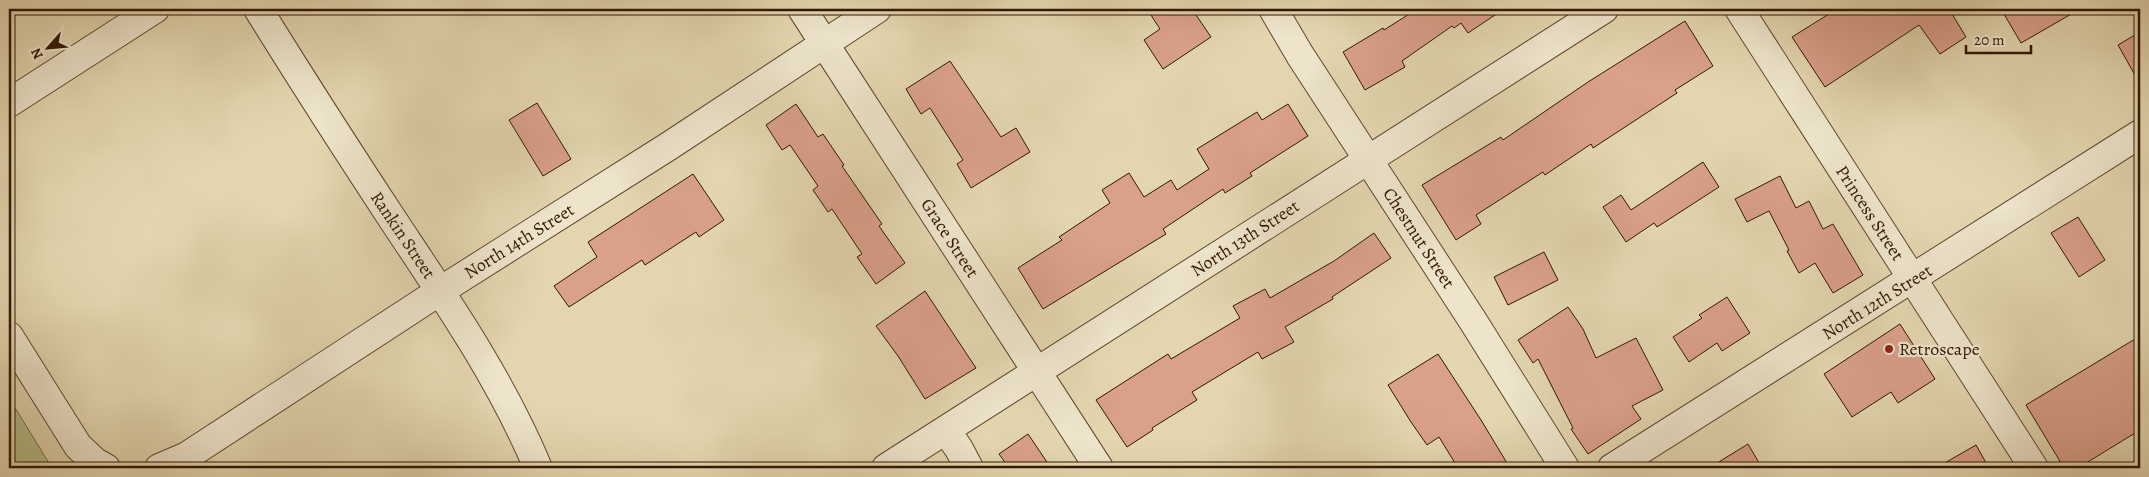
<svg xmlns="http://www.w3.org/2000/svg" width="2149" height="477" font-family="Alegreya,serif">
<style>
.green{fill:#b5bd89;stroke:#746a46}
.building{fill:#d9a08a;stroke:#321703}
.lines{fill:none;stroke-linecap:round;stroke-linejoin:round}
.minor-casing{stroke:#5e472e;stroke-width:30}
.minor{stroke:#ede4cb;stroke-width:28}
.poi-dot{fill:#8f2418;stroke:#ede4cb;stroke-width:2}
.labels{text-anchor:middle;stroke-width:4.5;stroke-linejoin:round;paint-order:stroke}
.street-label{font-size:18px;fill:#321703;stroke:#ede4cb}
.poi-label{font-size:18px;fill:#321703;stroke:#ede4cb;text-anchor:start}
</style>
<rect width="100%" height="100%" fill="#e3d6af"/>
<filter id="stains"><feTurbulence type="fractalNoise" baseFrequency=".004" numOctaves="4"/><feColorMatrix values="0 0 0 0 .2 0 0 0 0 .09 0 0 0 0 .02 0 0 0 .5 -.17"/></filter>
<radialGradient id="worn" r=".72"><stop offset=".6" stop-color="#630" stop-opacity="0"/><stop offset="1" stop-color="#630" stop-opacity=".3"/></radialGradient>
<path class="green" d="M9 398 52 468H9Z"/>
<g class="building">
<path d="M1147 9H1192L1211 37 1163 69 1144 40 1160 29Z"/>
<path d="M1417 9H1504L1468 33 1461 23 1454 28 1452 26 1402 61 1405 67 1365 90 1343 52 1383 28 1384 30Z"/>
<path d="M1837 9H1949L1966 37 1940 54 1919 25 1825 87 1792 37Z"/>
<path d="M2001 9H2080L2021 43Z"/>
<path d="M1685 21 1713 66 1675 90 1677 93 1593 148 1591 144 1545 175 1543 172 1476 215 1481 224 1456 240 1422 185 1501 137 1503 140 1588 82Z"/>
<path d="M2140 32V84L2118 45Z"/>
<path d="M950 61 1001 137 1016 128 1030 152 971 188 957 164 963 160 930 108 921 114 906 89Z"/>
<path d="M537 103 571 159 543 176 509 120Z"/>
<path d="M796 104 818 137 823 134 844 165 842 166 882 224 879 226 905 263 876 284 857 257 862 254 832 209 828 212 813 190 818 186 790 145 782 150 766 125Z"/>
<path d="M1288 104 1308 136 1250 173 1252 176 1225 193 1223 189 1163 229 1166 234 1043 309 1018 268 1062 240 1059 237 1110 203 1102 190 1129 173 1144 197 1171 180 1177 190 1209 169 1197 149 1257 112 1262 120Z"/>
<path d="M1703 162 1719 187 1657 227 1654 223 1626 242 1603 207 1621 195 1631 210Z"/>
<path d="M693 174 724 220 699 237 696 232 645 265 642 260 569 307 554 286 597 257 588 242Z"/>
<path d="M1780 176 1796 208 1809 201 1823 229 1833 224 1863 275 1833 293 1815 263 1799 273 1787 251 1789 250 1769 211 1747 222 1735 199Z"/>
<path d="M2078 217 2105 260 2079 277 2051 233Z"/>
<path d="M1374 233 1391 258 1332 297 1333 299 1285 327 1294 342 1262 359 1258 352 1192 392 1197 400 1152 428 1153 430 1127 447 1096 400 1168 354 1171 359 1240 318 1233 306 1265 289 1270 298 1334 261Z"/>
<path d="M1544 252 1558 280 1508 305 1494 277Z"/>
<path d="M925 291 976 368 925 399 898 356 876 326Z"/>
<path d="M1727 297 1750 333 1722 351 1717 343 1689 362 1673 337 1702 318 1699 315Z"/>
<path d="M1568 307 1583 329 1596 358 1636 338 1663 390 1632 406 1641 419 1588 454 1571 429 1573 428 1538 359 1533 363 1518 340Z"/>
<path d="M1900 324 1935 379 1898 403 1891 392 1852 417 1824 374Z"/>
<path d="M2140 336V430L2078 468H2064L2026 405Z"/>
<path d="M1438 354 1481 420 1510 468H1458L1439 437 1427 445 1411 422 1388 385Z"/>
<path d="M1028 434 1051 468H1009L999 454Z"/>
<path d="M1748 444 1762 468H1709Z"/>
<path d="M1976 445 1989 468H1936Z"/>
</g>
<g class="lines">
<g class="minor-casing">
<g id="minor">
<path d="M258 9C302 80 347 150 393 220 446 300 501 379 538 468"/>
<path d="M802 9 1099 468"/>
<path d="M1273 9 1300 55 1473 321 1565 468"/>
<path d="M1739 9 2034 468"/>
<path d="M9 103 155 9"/>
<path d="M9 336 78 446 95 462 106 468"/>
<path d="M946 430 959 449 969 468"/>
<path d="M159 468 187 456 440 291 669 146 877 9"/>
<path d="M886 468 1604 9"/>
<path d="M1612 468 2140 134"/>
</g>
</g>
<use href="#minor" class="minor"/>
</g>
<circle class="poi-dot" cx="1889" cy="349" r="5"/>
<g class="labels">
<g class="street-label">
<text transform="translate(1870 213) rotate(57)" y="6">Princess Street</text>
<text transform="translate(403 235) rotate(56)" y="6">Rankin Street</text>
<text transform="translate(950 238) rotate(57)" y="6">Grace Street</text>
<text transform="translate(1245 238) rotate(-33)" y="6">North 13th Street</text>
<text transform="translate(1419 238) rotate(57)" y="6">Chestnut Street</text>
<text transform="translate(519 241) rotate(-32)" y="6">North 14th Street</text>
<text transform="translate(1877 302) rotate(-32)" y="6">North 12th Street</text>
</g>
<g class="poi-label">
<text x="1899" y="355">Retroscape</text>
</g>
</g>
<rect width="2149" height="477" fill="none" stroke="#e3d6af" stroke-width="30"/>
<rect x="10" y="10" width="2129" height="457" fill="none" stroke="#321703" stroke-width="2.5"/>
<rect x="15" y="15" width="2119" height="447" fill="none" stroke="#321703"/>
<g transform="translate(48 48) rotate(243)" stroke="#ede4cb" stroke-width="4" paint-order="stroke">
<path d="M0-4L9 19L0 12L-9 19Z" fill="#321703"/>
<text y="-8" font-size="14" font-weight="bold" text-anchor="middle" fill="#321703">N</text>
</g>
<path d="M1966 45v8h65v-8" fill="none" stroke="#321703" stroke-width="2.5"/>
<text x="1974" y="45" font-size="15" fill="#321703" stroke="#ede4cb" stroke-width="4" paint-order="stroke">20 m</text>
<rect width="100%" height="100%" filter="url(#stains)"/>
<rect width="100%" height="100%" fill="url(#worn)"/>
</svg>
